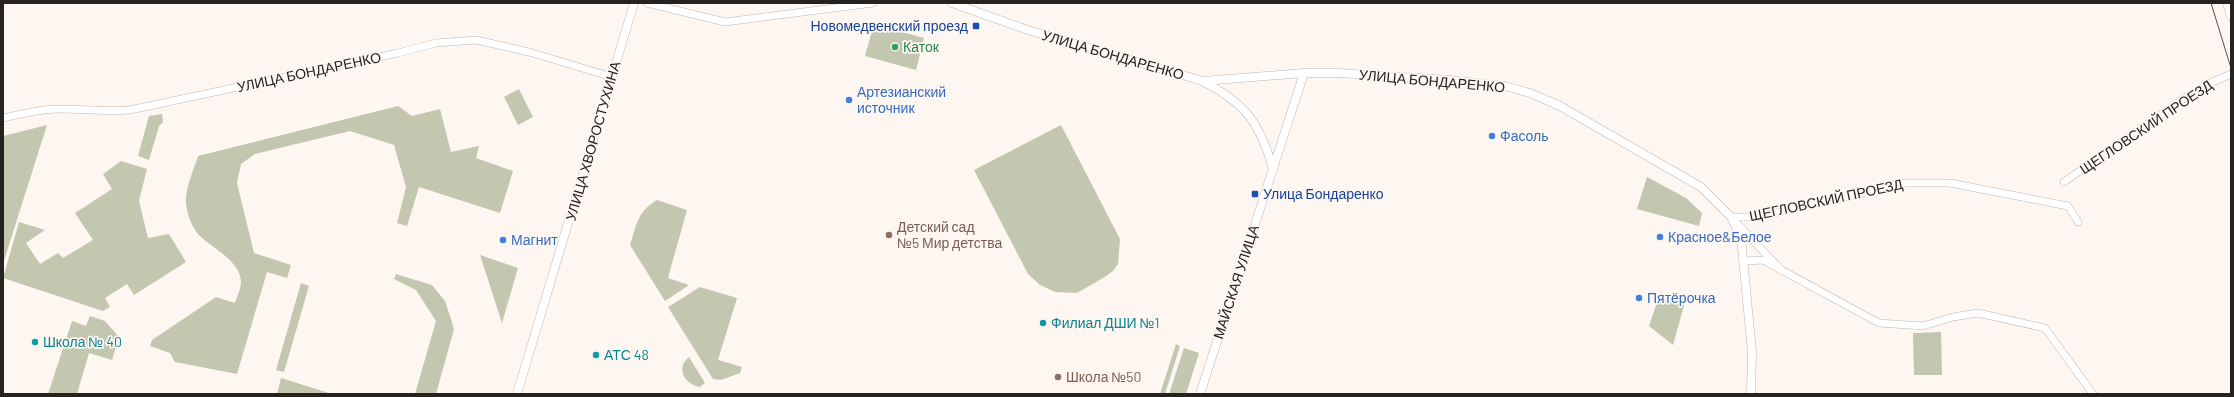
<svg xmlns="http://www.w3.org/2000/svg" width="2234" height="397" font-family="Barlow,sans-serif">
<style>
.green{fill:#c4c7b0}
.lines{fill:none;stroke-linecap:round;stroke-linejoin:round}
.minor-casing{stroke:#beb7b2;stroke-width:8}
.tertiary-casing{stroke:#beb7b2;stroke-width:9}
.minor{stroke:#fff;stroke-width:7}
.tertiary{stroke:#fff;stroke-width:8}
.tram{stroke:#56514f;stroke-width:1}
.transit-dot{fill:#1a4fb4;stroke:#fef6f1;stroke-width:1.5}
.leisure-dot{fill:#2e9e5b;stroke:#fef6f1;stroke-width:1.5}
.shop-dot{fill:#3f7fe0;stroke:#fef6f1;stroke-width:1.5}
.education-dot{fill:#8d6e63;stroke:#fef6f1;stroke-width:1.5}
.culture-dot{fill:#0f9aa8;stroke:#fef6f1;stroke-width:1.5}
.labels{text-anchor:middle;stroke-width:3.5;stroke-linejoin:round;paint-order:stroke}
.transit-label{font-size:14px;fill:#164399;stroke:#fef6f1;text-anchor:end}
.leisure-label{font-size:14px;fill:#27864d;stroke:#fef6f1;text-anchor:start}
.street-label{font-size:14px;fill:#252220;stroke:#fef6f1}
.shop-label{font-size:14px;fill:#366cbe;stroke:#fef6f1;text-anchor:start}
.education-label{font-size:14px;fill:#785e54;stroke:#fef6f1;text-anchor:start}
.culture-label{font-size:14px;fill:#0d838f;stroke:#fef6f1;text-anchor:start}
</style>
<rect width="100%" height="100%" fill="#fef6f1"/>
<g class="green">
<path d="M874 24 924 38 916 70 865 56Z"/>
<path d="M519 89 533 117 518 125 504 97Z"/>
<path d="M398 106 412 116 440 109 451 152 479 146 476 158 513 171 500 213 419 187 407 226 397 223 406 187 394 145 350 131 255 154 241 164 237 183 254 253 291 265 287 278 267 272 237 374 175 362 170 353 150 346 152 340 216 297 235 303C237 297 241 288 241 282 240 261 214 249 201 237 192 229 185 210 186 198 187 184 194 169 198 156Z"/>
<path d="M162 114 163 122 159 126 149 160 138 156 149 116Z"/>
<path d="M47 125 3 264V136Z"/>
<path d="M1061 125 1120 239 1118 264 1113 271 1103 278 1077 293 1055 292 1040 285 1028 274 974 170Z"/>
<path d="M121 161 147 169 139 201 148 238 169 234 186 262 134 295 127 284 105 298 110 307 103 311 3 278 19 222 45 230 26 243 40 264 58 253 63 258 93 240 75 213 112 189 103 174Z"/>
<path d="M1647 177 1686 198 1702 213 1699 226 1637 209Z"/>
<path d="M657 200 687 210 668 278 689 285 665 301 630 245C637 224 637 212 657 200Z"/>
<path d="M480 255 518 268 502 323Z"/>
<path d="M396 274 432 285 445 301 450 316 454 329 436 394H415L436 321 416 290 394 279Z"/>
<path d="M301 283 309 286 284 372 276 370Z"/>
<path d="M700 287 737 298 718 360 742 367 740 373 721 380 713 379 668 307Z"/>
<path d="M1660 293 1685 302 1673 345 1649 326Z"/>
<path d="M90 316 105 321 119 337 112 360 89 353 77 394H48L72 321 86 326Z"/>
<path d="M1941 332 1942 375H1914L1913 333Z"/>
<path d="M1176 344 1180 346 1165 394H1160Z"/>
<path d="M1184 348 1199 353 1186 394H1169Z"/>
<path d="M689 357 705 383 700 387C685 385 675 368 689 357Z"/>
<path d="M281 378 332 394H277Z"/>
</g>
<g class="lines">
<g class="minor-casing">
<g id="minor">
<path d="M647 3 725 22 873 3"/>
<path d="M3 118C21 114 40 109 58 109 83 109 105 112 130 110L398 53 436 43 476 40 529 52 612 77"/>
<path d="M2064 182 2183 99 2208 84 2231 74"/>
<path d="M1743 261 1763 260 1879 323 1923 326 1953 317 1978 313 2045 328 2093 394"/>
<path d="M1781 270 1731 217H1757L1905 183H1950L2068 206 2078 222"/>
</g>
</g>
<g class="tertiary-casing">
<g id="tertiary">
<path d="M952 3 1028 30 1203 81 1304 73H1339L1449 80 1505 86 1530 93 1560 106 1701 187 1731 217 1741 237 1752 352 1751 394"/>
<path d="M2227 3 2231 16"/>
<path d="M1204 82C1245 103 1261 124 1273 170"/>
<path d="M517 394 634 3"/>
<path d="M1200 394 1304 73"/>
</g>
</g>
<use href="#minor" class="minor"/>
<use href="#tertiary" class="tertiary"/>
<path class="tram" d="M2211 3 2231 68"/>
</g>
<g class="transit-dot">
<rect x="972" y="22" width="8" height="8" rx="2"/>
<rect x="1251" y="190" width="8" height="8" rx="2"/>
</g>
<circle class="leisure-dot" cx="895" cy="47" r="4"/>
<g class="shop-dot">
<circle cx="849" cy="100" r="4"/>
<circle cx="1492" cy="136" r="4"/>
<circle cx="1660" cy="237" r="4"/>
<circle cx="503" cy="240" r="4"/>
<circle cx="1639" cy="298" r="4"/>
</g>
<g class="education-dot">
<circle cx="889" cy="235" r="4"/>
<circle cx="1058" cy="377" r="4"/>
</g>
<g class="culture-dot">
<circle cx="1043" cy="323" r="4"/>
<circle cx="35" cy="342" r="4"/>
<circle cx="596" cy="355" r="4"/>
</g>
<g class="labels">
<g class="transit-label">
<text x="968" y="31">Новомедвенский проезд</text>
<text x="1263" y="199" text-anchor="start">Улица Бондаренко</text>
</g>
<g class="leisure-label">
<text x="903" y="52">Каток</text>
</g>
<g class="street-label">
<text transform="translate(1113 55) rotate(16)" y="5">УЛИЦА БОНДАРЕНКО</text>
<text transform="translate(309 72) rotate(-12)" y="5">УЛИЦА БОНДАРЕНКО</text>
<text transform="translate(1432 81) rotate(5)" y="5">УЛИЦА БОНДАРЕНКО</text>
<text transform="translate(2146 127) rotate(-34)" y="5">ЩЕГЛОВСКИЙ ПРОЕЗД</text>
<text transform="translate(593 141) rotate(-74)" y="5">УЛИЦА ХВОРОСТУХИНА</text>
<text transform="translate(1826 200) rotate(-12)" y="5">ЩЕГЛОВСКИЙ ПРОЕЗД</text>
<text transform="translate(1236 282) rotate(-72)" y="5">МАЙСКАЯ УЛИЦА</text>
</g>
<g class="shop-label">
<text x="857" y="97">Артезианский<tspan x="857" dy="16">источник</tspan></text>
<text x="1500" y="141">Фасоль</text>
<text x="1668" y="242">Красное&amp;Белое</text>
<text x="511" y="245">Магнит</text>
<text x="1647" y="303">Пятёрочка</text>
</g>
<g class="education-label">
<text x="897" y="232">Детский сад<tspan x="897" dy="16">№5 Мир детства</tspan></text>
<text x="1066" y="382">Школа №50</text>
</g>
<g class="culture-label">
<text x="1051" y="328">Филиал ДШИ №1</text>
<text x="43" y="347">Школа № 40</text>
<text x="604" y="360">АТС 48</text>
</g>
</g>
<rect width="2234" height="397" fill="none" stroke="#252220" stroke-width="8"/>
</svg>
